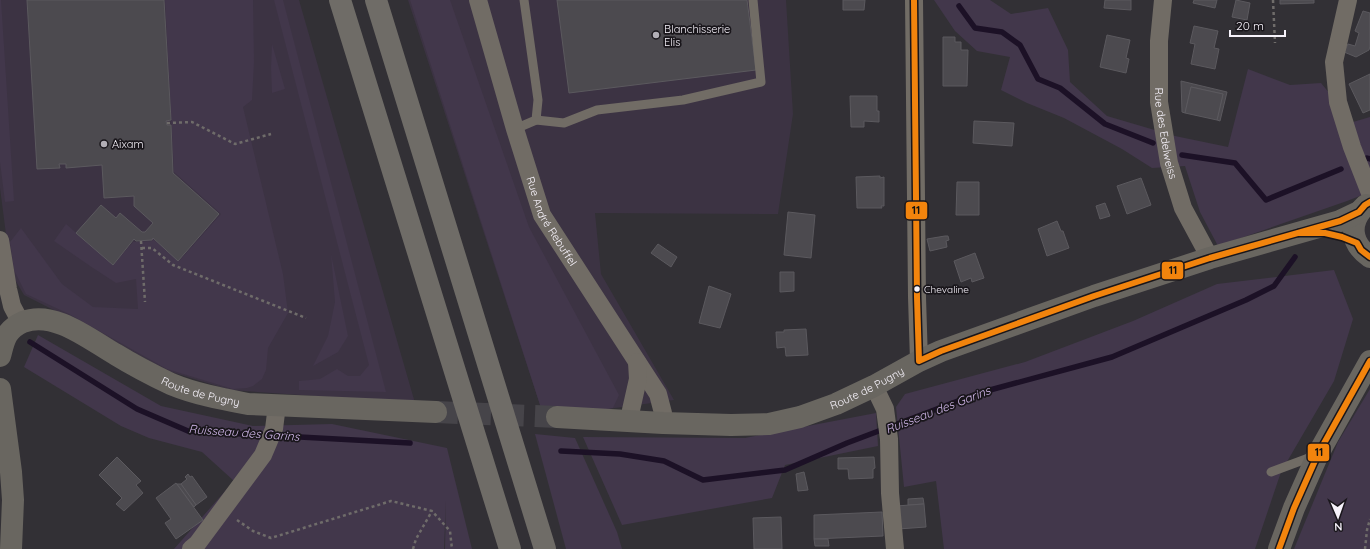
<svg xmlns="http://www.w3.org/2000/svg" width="1370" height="549" font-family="Quicksand,sans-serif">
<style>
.built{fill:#3c3343}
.green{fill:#42374b}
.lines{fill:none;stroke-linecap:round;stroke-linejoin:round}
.stream{stroke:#1c1126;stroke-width:5.5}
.building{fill:#4c4a4f;stroke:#5b595e}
.secondary-tunnel{stroke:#464449;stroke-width:22;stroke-dasharray:22 11;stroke-linecap:butt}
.path{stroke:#6f6c6a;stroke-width:2.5;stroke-dasharray:3 3;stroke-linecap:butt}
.lane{stroke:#716c65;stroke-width:9}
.street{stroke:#716c65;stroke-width:18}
.secondary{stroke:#696660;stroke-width:22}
.highway{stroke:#6f6c67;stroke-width:22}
.bus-1-casing{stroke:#19161b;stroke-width:9}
.bus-1{stroke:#f2840d;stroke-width:6}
.poi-dot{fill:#b2afb6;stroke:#19161b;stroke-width:1.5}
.bus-dot{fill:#f7f3fb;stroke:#19161b;stroke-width:1.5}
.labels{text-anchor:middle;stroke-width:3.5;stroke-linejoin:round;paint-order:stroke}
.bus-label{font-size:10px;fill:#f7f3fb;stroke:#19161b;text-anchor:start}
.poi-label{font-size:11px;fill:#f7f3fb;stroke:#19161b;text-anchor:start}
.street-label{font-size:11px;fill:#f7f3fb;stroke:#19161b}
.water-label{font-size:12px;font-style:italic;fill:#d3b9ec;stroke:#19161b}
.line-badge{stroke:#19161b;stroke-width:1.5}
.pale-badge-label{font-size:11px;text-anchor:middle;font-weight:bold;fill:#111}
</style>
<rect width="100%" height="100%" fill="#323035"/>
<g class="built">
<path d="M0 0H299L415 403 230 390 165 370 107 337 24 295 11 273 0 188Z"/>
<path d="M408 0H786L793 114 778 214 595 213 601 274 674 400 593 411 541 408Z"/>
</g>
<g class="green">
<path d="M0 0H1L14 201 5 202 0 162Z"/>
<path d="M165 0H253L254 62 252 100 243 107 283 274 288 313 268 348 266 370 262 379 253 386 247 388 233 389 167 369 69 314 26 294 14 270 10 242 21 228 62 284 93 307 138 309 136 279 116 283 90 266 54 241 66 224 113 265 133 242 152 241 153 239 179 261 221 214 174 172Z"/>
<path d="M274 0H283L386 392 299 390V381L320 379 337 369 348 376H360L369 365Z"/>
<path d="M410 0H450L529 227 619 395 613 408 593 411 541 408Z"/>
<path d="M934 0H990L1011 14 1048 8 1068 50 1070 82 1107 116 1175 136 1228 147 1248 69 1290 85 1321 83 1353 122 1370 117V192L1347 201 1218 246 1200 212 1185 166 1152 168 1122 149 1064 118 1027 103 1001 90 1010 57 977 51 955 31Z"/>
<path d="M272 44 285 89 272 93 271 68Z"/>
<path d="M331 254 348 336 338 352 313 366 328 336 335 302Z"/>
<path d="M1334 270 1353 319 1334 381 1281 472 1255 549H944L936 481 904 487 896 407 905 394 1025 362 1133 321 1217 284Z"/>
<path d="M38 335 161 406 253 426 332 424 447 448 472 549H445L446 500 444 549H174L234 481 202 452 149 438 121 426 24 367Z"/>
<path d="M1370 389V549H1294L1338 442Z"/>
<path d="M876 413 878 446 785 465 772 498 622 525 583 437 745 438Z"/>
<path d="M535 434 575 438 617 532 622 549H566Z"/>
</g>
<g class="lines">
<g class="stream">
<path d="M959 6 975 28 1002 32 1020 45 1038 79 1060 88 1105 124 1153 143"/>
<path d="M1182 155 1235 163 1266 200 1341 169"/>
<path d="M1367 158 1370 159"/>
<path d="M30 342 137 409 188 431 410 443"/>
<path d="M561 451 620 454 664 461 703 480 785 470 847 443 979 393 1112 357 1246 300 1274 286 1295 257"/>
</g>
</g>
<g class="building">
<path d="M27 0H164L171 120 166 121 167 125H171L173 173 219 214 178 261 153 238 152 240 136 241 134 239 113 265 76 233 101 205 116 218 120 213 142 232H145L153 223 134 206V196L104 198 102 165 66 168V164H59L60 168 37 169Z"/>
<path d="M557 0H747L756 70 569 93Z"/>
<path d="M843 0H865L864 10H843Z"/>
<path d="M1105 0H1131V10L1104 8Z"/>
<path d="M1194 0H1217L1215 8 1193 3Z"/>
<path d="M1236 0 1250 3 1247 20 1232 17Z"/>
<path d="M1280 0H1314V3L1280 4Z"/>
<path d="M1363 11 1370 13V46L1369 50 1356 57 1344 52 1348 44 1355 46 1359 33 1355 31Z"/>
<path d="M1194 26 1218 31 1214 48 1219 49 1215 69 1191 64 1195 44 1190 43Z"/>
<path d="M1107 35 1130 40 1126 58 1129 59 1126 73 1100 67Z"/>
<path d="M943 37H955V42H961V50H968L967 86H943Z"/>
<path d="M1370 74V110L1363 113 1349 84Z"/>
<path d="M1181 81 1227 92 1220 121 1217 120 1223 94 1191 87 1185 113 1182 112Z"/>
<path d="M1191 87 1223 94 1217 120 1185 113Z"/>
<path d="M850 96H877V111H879V122L864 121V127H851Z"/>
<path d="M974 121 1014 123 1012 146 973 143Z"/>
<path d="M880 176V178L884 177V206H881L882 208H857L856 177Z"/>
<path d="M1141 178 1151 205 1127 214 1117 186Z"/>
<path d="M957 182H979V215H956Z"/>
<path d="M1105 203 1110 216 1100 219 1096 206Z"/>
<path d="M788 212 815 215 811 258 784 255Z"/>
<path d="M1057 221 1061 231H1063L1069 248 1047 256 1038 229Z"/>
<path d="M945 236H948L949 240 946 241 947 247 930 251 927 239Z"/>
<path d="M658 244 677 257 671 267 651 253Z"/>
<path d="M975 253 984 278 972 282 971 278 961 282 954 261Z"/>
<path d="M780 272H794V291L780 292Z"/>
<path d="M709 286 731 294 720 328 699 323Z"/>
<path d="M806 329 808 355 786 356 785 347 777 348 776 332H784V330Z"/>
<path d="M117 457 141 481 136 485 143 493 124 511 116 504 122 498 99 475Z"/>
<path d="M874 457 875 468 873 469V478L849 479 848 469H838V458Z"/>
<path d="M804 472 808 490 798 491 796 474Z"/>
<path d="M188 474 190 477 192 476 207 497 196 505 181 484 187 479 185 477Z"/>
<path d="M176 483 203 520 176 539 165 523 171 519 156 498Z"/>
<path d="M177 484H181L196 505 194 507Z"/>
<path d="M923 498 924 504 908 505V499Z"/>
<path d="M924 504 926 527 898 529 896 506Z"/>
<path d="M882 512 883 536 814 539V515Z"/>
<path d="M781 517 782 549H754L753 518Z"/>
<path d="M814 539H828L829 546H815Z"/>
</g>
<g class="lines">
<path class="secondary-tunnel" d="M436 412 557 417"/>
<g class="path">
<path d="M1273 0 1275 43"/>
<path d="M167 123 192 122 235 144 271 134"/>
<path d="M141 241 145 302"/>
<path d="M142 248H152L173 265 306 318"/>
<path d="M237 520 253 531 271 538 391 501 432 511 450 531 452 549"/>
<path d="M413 549 416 539 432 511"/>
<path d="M1365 549 1367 530 1370 519"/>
</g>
<g class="lane">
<path d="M536 120 564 123 597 110 683 100 761 82 753 0"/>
<path d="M515 129 536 120 538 100 524 0"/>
<path d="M1271 472 1314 456"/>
</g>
<g class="street">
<path id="s1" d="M478 0 515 129 542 215 658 394 663 413V423"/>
<path d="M914 0 917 297 919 361"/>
<path id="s2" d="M1163 0 1159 41V102L1169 163 1183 208 1210 258"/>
<path d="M1348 0 1334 62 1338 102 1352 147 1370 193"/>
<path d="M0 240 8 289 12 306 21 323"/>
<path d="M874 386 885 409 889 439 890 493 895 549"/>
<path d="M630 420 631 410 638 379 637 362"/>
<path d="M191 549 197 544 263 455 274 429 277 405"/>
</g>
<g class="secondary">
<path d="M1366 205C1348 222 1350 243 1370 257"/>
<path id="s3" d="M0 356C2 349 3 342 7 335 11 329 16 325 23 322 54 310 89 339 115 354 133 365 152 375 171 384 195 394 222 399 248 404L436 412"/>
<path d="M0 389 11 472 13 500 11 549"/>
<path id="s4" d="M557 417 663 423 731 425 769 424 800 417 836 404 874 386 919 361 941 351 1094 296 1210 258 1340 221 1359 212"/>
<path d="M1279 549 1294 508 1318 454 1370 361"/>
</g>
<g class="highway">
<path d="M340 0 510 549"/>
<path d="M376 0 545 549"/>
</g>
<g class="bus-1-casing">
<g id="bus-1">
<path d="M914 0 917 297 919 361 941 351 1094 296 1210 258 1340 221 1359 212 1365 205 1370 202"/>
<path d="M1299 233H1325L1342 237 1357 243 1361 250 1370 257"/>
<path d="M1279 549 1294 508 1318 454 1370 361"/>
</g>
</g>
<use href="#bus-1" class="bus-1"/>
</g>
<g class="poi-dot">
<circle cx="656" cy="35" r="4"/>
<circle cx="104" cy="144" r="4"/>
</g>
<circle class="bus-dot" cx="917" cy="289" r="3.5"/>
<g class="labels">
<g class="bus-label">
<text x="924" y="293">Chevaline</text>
</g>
<g class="poi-label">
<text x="664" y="33">Blanchisserie<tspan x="664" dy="13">Elis</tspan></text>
<text x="112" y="148">Aixam</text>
</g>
<g class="street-label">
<text dy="4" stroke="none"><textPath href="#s2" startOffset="134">Rue des Edelweiss</textPath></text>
<text dy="4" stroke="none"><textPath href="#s1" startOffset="234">Rue André Rebuffel</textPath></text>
<text dy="4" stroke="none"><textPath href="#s4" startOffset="317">Route de Pugny</textPath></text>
<text dy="4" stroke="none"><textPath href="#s3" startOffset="238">Route de Pugny</textPath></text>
</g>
<g class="water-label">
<text transform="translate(938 410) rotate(-21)" y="4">Ruisseau des Garins</text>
<text transform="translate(244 433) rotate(4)" y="4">Ruisseau des Garins</text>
</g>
</g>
<g class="line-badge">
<rect x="905" y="201" width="23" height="19" rx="4" fill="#f2840d"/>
<rect x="1161" y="261" width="23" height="19" rx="4" fill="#f2840d"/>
<rect x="1307" y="443" width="23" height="19" rx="4" fill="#f2840d"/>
</g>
<g class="pale-badge-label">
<text x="916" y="214">11</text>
<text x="1173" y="274">11</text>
<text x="1319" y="456">11</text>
</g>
<g transform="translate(1338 517) rotate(178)" stroke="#19161b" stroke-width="3" paint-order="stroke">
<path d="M0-3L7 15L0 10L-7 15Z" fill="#f7f3fb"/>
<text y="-6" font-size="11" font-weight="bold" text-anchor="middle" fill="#f7f3fb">N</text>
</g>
<path d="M1230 30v6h55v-6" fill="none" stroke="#f7f3fb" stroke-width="2"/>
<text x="1236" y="30" font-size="12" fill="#f7f3fb" stroke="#19161b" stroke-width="3" paint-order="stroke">20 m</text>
</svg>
